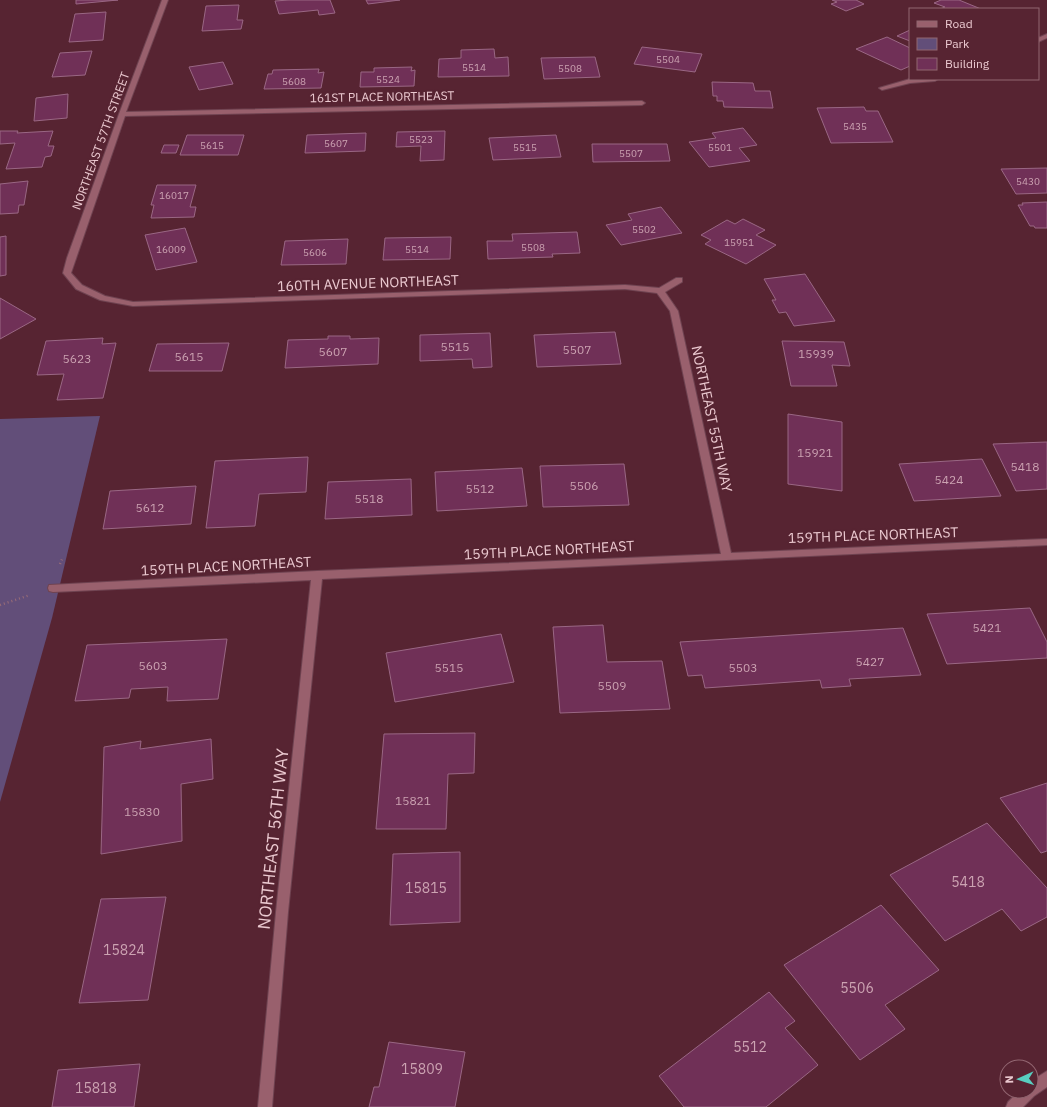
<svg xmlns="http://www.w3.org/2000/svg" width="1047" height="1107" font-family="'IBM Plex Sans',sans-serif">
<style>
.green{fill:#624e79}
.building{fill:#703057;stroke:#9a6784}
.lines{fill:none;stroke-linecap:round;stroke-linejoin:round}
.minor-casing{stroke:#6f4351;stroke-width:2}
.path{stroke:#986c77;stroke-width:2.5;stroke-dasharray:1 3;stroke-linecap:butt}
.minor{fill:#99606d;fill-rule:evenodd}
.labels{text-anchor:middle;stroke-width:4;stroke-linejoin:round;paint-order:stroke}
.far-number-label{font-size:10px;fill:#cca3b2}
.far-street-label{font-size:12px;fill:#ebc9d0;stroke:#572432}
.number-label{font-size:12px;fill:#cca3b2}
.street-label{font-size:14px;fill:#ebc9d0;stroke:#572432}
.near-number-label{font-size:14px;fill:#cca3b2}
.near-street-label{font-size:17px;fill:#ebc9d0;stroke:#572432}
</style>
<rect width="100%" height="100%" fill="#572432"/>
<path class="green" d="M100 416 52 618 0 802V419Z"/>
<g class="building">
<path d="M76 0H118L76 4Z"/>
<path d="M289 0H330L335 13 319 15 318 10 279 14 275 1Z"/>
<path d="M366 0H400L368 4Z"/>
<path d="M832 0H856L864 4 846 11 831 4 837 2Z"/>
<path d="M941 0H959L981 9H940L945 7 934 3Z"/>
<path d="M239 5 237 20H243L241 29 202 31 206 6Z"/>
<path d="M106 12 103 40 69 42 75 14Z"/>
<path d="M910 30V41L897 36Z"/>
<path d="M887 37 910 48V66L901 70 856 49Z"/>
<path d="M642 47 702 54 695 72 634 64Z"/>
<path d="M494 49 495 58 508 57 509 76 438 77 439 59 461 58V50Z"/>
<path d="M92 51 85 75 52 77 60 53Z"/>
<path d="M595 57 600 77 544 79 541 58Z"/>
<path d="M223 62 233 84 199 90 189 67Z"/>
<path d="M412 67 411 71 415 70 414 86 360 87 361 72H374V68Z"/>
<path d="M319 69 318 73 324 72 321 88 264 89 268 74H272L273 70Z"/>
<path d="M712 82 753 83 755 91H770L773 108 724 107 723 101H717V96H713Z"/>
<path d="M68 94 67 118 34 121 36 98Z"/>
<path d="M864 107 866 111H878L893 142 831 143 817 108Z"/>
<path d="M743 128 757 145 739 148 750 161 709 167 689 142 716 138 712 133Z"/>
<path d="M0 131H18L17 133 53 131 48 146H54L51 156 45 157 42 167 6 169 15 143 0 144Z"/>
<path d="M445 131 444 160 420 161 421 146 396 147 397 132Z"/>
<path d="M366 133 365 151 305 153 307 135Z"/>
<path d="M187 135H244L238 155H180Z"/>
<path d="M556 135 561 157 493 160 489 138Z"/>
<path d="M592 144H667L670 161 593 162Z"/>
<path d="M164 145H179L176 153H161Z"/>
<path d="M1047 168V193L1016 194 1001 169Z"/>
<path d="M28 181 24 205H19L18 213 0 214V184Z"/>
<path d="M157 185H196L190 207H196L194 217 151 218 154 205H151Z"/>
<path d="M1047 202V228H1035L1034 226H1030L1018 205H1023L1022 203Z"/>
<path d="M661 207 682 233 621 245 606 225 632 220 628 214Z"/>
<path d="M743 219 765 230 756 235 776 245 746 264 705 244 711 240 701 235 727 220 735 224Z"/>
<path d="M185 228 197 262 156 270 145 235Z"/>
<path d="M577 232 580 253 552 254 553 257 488 259 487 241H513L512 234Z"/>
<path d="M6 236V275L0 276V237Z"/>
<path d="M451 237 450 259 383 260 385 238Z"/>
<path d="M348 239 346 264 281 265 285 241Z"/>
<path d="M805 274 835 321 794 326 786 312 779 313 772 300H776L764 279Z"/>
<path d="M0 298 36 319 0 339Z"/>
<path d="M615 332 621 364 537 367 534 335Z"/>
<path d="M490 333 492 367 473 368 472 359 420 361V335Z"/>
<path d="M328 336H350V339L379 338 378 364 285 368 288 340 328 339Z"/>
<path d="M103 338 102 344 116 343 103 398 57 400 64 374 37 375 46 341Z"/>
<path d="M782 341 844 342 850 366 832 365 837 386H791Z"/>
<path d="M229 343 222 371H149L157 344Z"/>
<path d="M788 414 842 422V491L788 484Z"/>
<path d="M1047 442V489L1016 491 993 444Z"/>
<path d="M308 457 306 492 259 494 255 526 206 528 215 461Z"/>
<path d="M982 459 1001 496 914 501 899 464Z"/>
<path d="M624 464 629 505 543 507 540 466Z"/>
<path d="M522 468 527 506 437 511 435 472Z"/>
<path d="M411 479 412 515 325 519 328 482Z"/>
<path d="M196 486 191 524 103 529 110 491Z"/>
<path d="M1030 608 1047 642V658L947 664 927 614Z"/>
<path d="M603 625 607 662 662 661 670 709 560 713 553 627Z"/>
<path d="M903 628 921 675 849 679 851 686 822 688 820 680 705 688 702 675 688 676 680 642Z"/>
<path d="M501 634 514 682 395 702 386 653Z"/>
<path d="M227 639 218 699 167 701 168 687 131 689 129 698 75 701 87 645Z"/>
<path d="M475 733 474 773 448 774 446 829H376L384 734Z"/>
<path d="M211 739 213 779 181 784 182 841 101 854 104 747 141 741 140 749Z"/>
<path d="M1047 783V851L1041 853 1000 798Z"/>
<path d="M987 823 1047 888V917L1021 931 1002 909 945 941 890 875Z"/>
<path d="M460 852V922L390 925 393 854Z"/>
<path d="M166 897 148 1000 79 1003 101 899Z"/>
<path d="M881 905 939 970 885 1005 905 1029 860 1060 784 965Z"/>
<path d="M769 992 795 1021 785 1028 818 1065 766 1107H684L659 1076Z"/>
<path d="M389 1042 465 1052 455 1107H369L374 1087H379Z"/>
<path d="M140 1064 134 1107H52L58 1070Z"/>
</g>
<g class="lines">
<g class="minor-casing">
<g id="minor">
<path d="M162 0H168L126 112 642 101 645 103 642 105 125 116 71 273 82 285 105 296 133 302 625 285 659 288 676 278H682V282L665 292 678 311 731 553 1047 539V545L322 579 288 912 272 1107H258L276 912 311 580 53 592 49 591 48 588 49 585 317 571 721 554 670 311 657 293 625 289 133 306 100 300 76 289 63 273 67 258 119 114Z"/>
<path d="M1047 34V38L1038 42V38Z"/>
<path d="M910 79H938L935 81 910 83 882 90 879 88Z"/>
<path d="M1047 1071V1087L1034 1096 1023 1107H1006L1008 1102 1019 1091H1031V1081Z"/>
</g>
</g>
<g class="path">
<path d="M60 564 63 557"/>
<path d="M0 605 30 595"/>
</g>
<use href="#minor" class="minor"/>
</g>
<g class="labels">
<g class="far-number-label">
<text x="668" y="63">5504</text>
<text x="474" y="71">5514</text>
<text x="570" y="72">5508</text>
<text x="388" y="83">5524</text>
<text x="294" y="85">5608</text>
<text x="855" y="130">5435</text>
<text x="421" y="143">5523</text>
<text x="336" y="147">5607</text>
<text x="212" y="149">5615</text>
<text x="525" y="151">5515</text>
<text x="720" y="151">5501</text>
<text x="631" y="157">5507</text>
<text x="1028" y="185">5430</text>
<text x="174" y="199">16017</text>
<text x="644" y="233">5502</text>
<text x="739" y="246">15951</text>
<text x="533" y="251">5508</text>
<text x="171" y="253">16009</text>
<text x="417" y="253">5514</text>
<text x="315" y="256">5606</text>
</g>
<g class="far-street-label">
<text transform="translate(382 97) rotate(-1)" y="4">161ST PLACE NORTHEAST</text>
<text transform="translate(101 141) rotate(-70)" y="4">NORTHEAST 57TH STREET</text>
</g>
<g class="number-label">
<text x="455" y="351">5515</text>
<text x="577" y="354">5507</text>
<text x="333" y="356">5607</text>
<text x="816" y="358">15939</text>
<text x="189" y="361">5615</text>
<text x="77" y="363">5623</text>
<text x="815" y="457">15921</text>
<text x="1025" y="471">5418</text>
<text x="949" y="484">5424</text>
<text x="584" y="490">5506</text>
<text x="480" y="493">5512</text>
<text x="369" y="503">5518</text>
<text x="150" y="512">5612</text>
<text x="987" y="632">5421</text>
<text x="870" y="666">5427</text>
<text x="153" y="670">5603</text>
<text x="449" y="672">5515</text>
<text x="743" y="672">5503</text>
<text x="612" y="690">5509</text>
<text x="413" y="805">15821</text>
<text x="142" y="816">15830</text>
</g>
<g class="street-label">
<text transform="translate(368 283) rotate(-2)" y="5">160TH AVENUE NORTHEAST</text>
<text transform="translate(712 419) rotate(78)" y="5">NORTHEAST 55TH WAY</text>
<text transform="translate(873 535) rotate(-2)" y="5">159TH PLACE NORTHEAST</text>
<text transform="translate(549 550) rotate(-3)" y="5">159TH PLACE NORTHEAST</text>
<text transform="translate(226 566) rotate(-3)" y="5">159TH PLACE NORTHEAST</text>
</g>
<g class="near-number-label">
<text x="968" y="887">5418</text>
<text x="426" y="893">15815</text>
<text x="124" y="955">15824</text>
<text x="857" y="993">5506</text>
<text x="750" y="1052">5512</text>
<text x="422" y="1074">15809</text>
<text x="96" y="1093">15818</text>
</g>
<g class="near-street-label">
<text transform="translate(273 839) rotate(-84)" y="6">NORTHEAST 56TH WAY</text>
</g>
</g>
<rect x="909" y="8" width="130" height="72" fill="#572432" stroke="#926671"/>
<rect x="917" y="21" width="20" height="6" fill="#99606d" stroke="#926671"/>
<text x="945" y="28" font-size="12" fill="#ebc9d0">Road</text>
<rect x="917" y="38" width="20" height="12" fill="#624e79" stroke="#926671"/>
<text x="945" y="48" font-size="12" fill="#ebc9d0">Park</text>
<rect x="917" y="58" width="20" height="12" fill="#703057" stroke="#926671"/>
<text x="945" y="68" font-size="12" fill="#ebc9d0">Building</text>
<g transform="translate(1019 1079) rotate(267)"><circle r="19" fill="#572432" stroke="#926671"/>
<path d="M0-3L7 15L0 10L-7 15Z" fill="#58cec0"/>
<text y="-6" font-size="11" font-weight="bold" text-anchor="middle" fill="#ebc9d0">N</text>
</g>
</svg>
